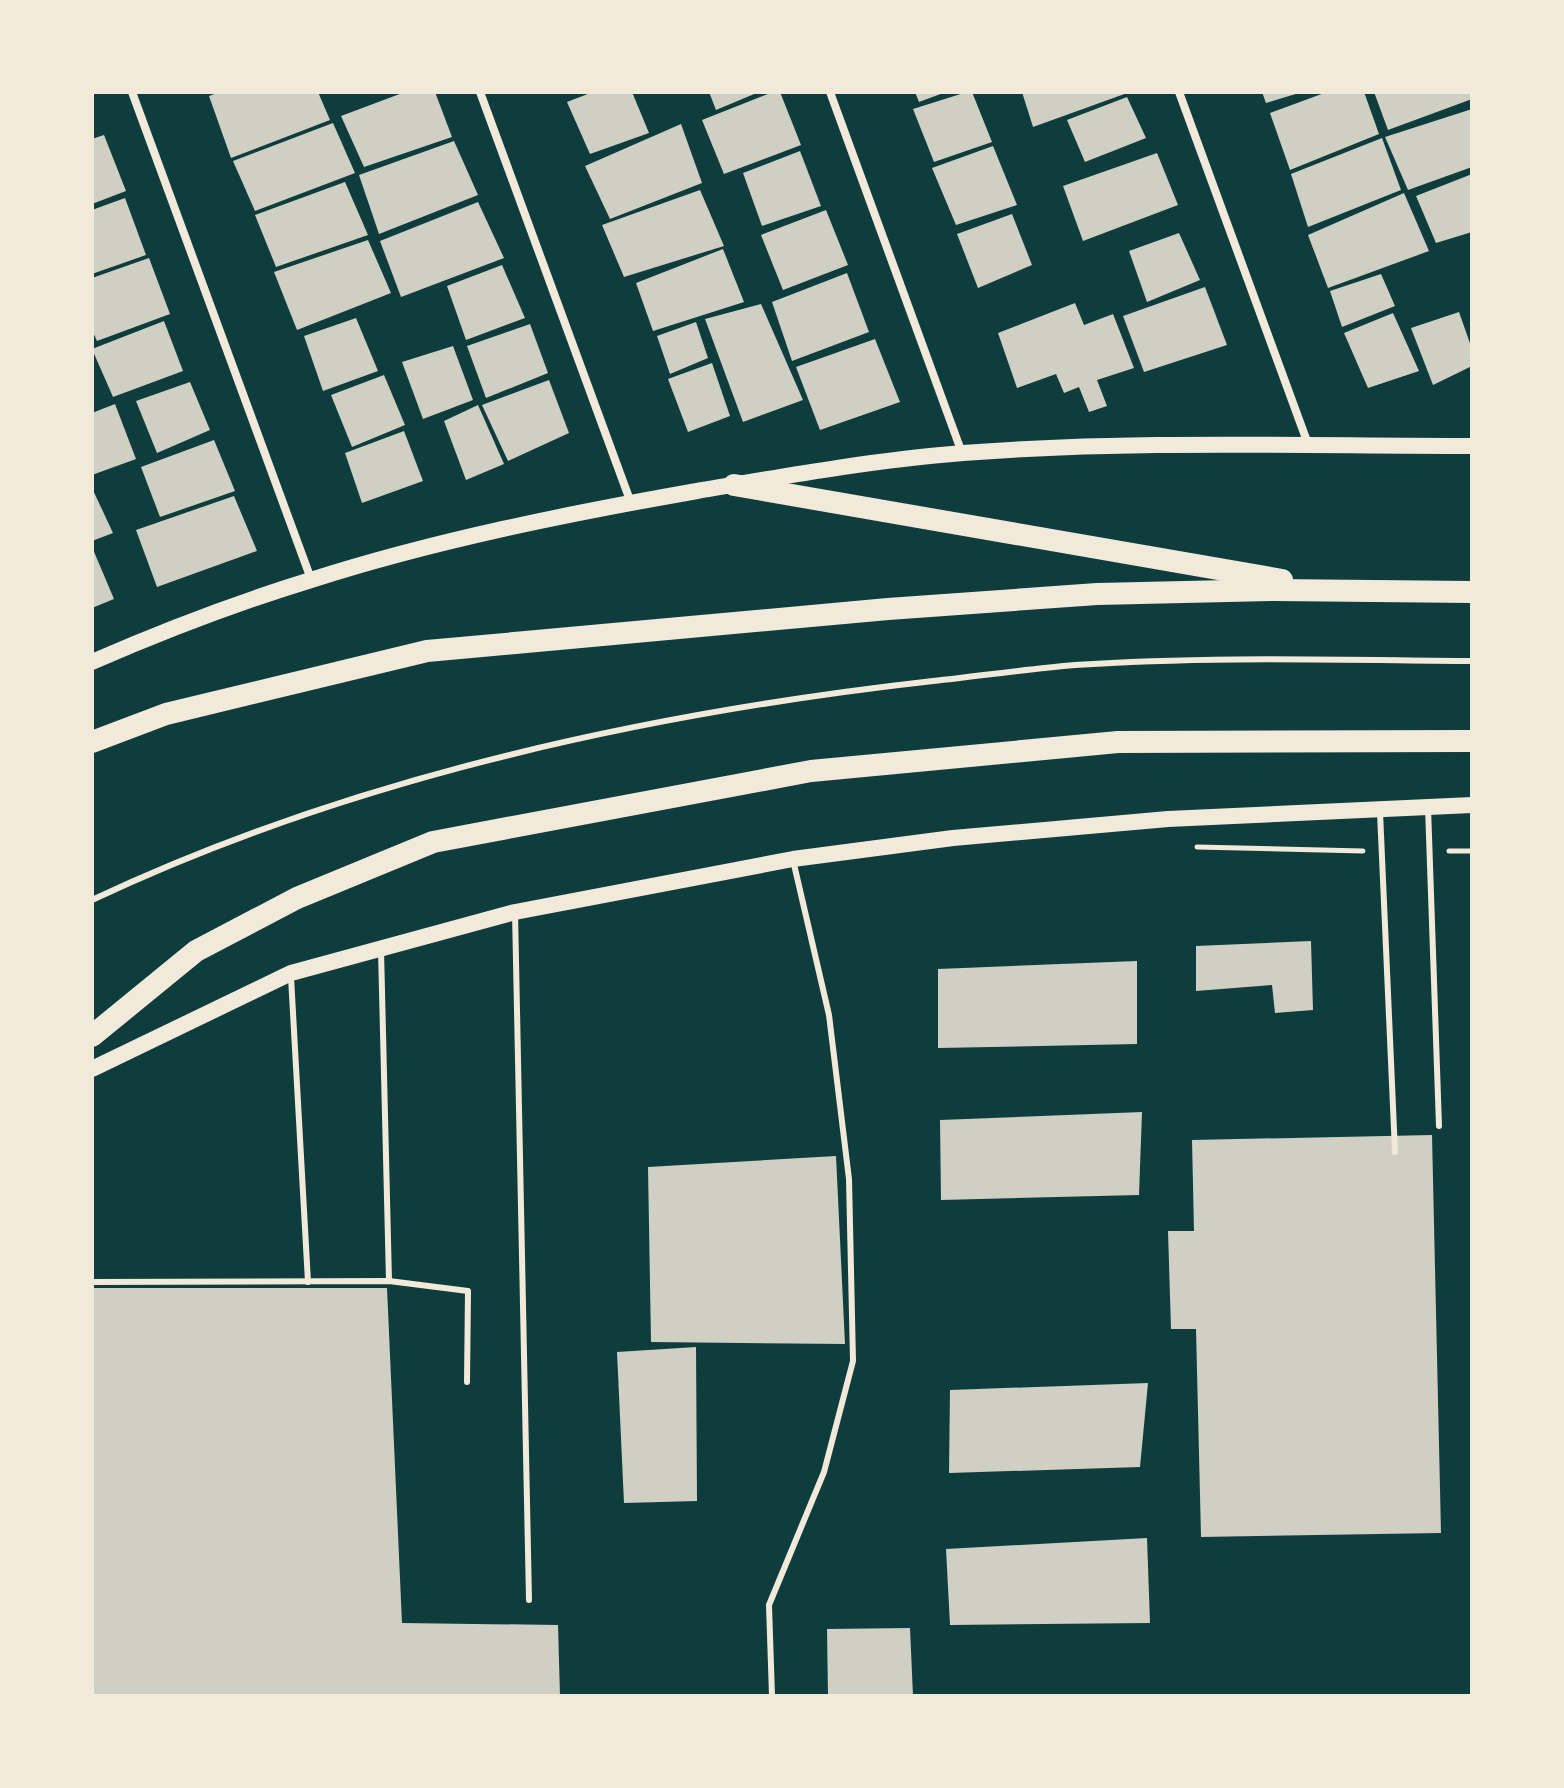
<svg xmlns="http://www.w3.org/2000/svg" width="1564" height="1788" font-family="Barlow,sans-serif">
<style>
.building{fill:#cfcfc3}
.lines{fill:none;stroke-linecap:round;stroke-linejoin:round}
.path{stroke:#f1e9da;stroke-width:5}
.service{stroke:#f1e9da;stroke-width:6}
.minor{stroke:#f1e9da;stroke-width:8}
.secondary{stroke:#f1e9da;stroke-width:16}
.trunk{stroke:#f1e9da;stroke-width:22}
</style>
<rect width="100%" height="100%" fill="#0f3d3e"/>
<g class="building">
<path d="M220 92H318L330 120 231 158 209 96Z"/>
<path d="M405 92H435L452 137 364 167 341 116Z"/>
<path d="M593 92H632L649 133 590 154 567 102Z"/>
<path d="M709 92H759L716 110Z"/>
<path d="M773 92H780L801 145 724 174 702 120Z"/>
<path d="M915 92H946L919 102Z"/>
<path d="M967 92H972L992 142 934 162 913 109Z"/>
<path d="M1022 92H1130L1033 127Z"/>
<path d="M1262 92H1299V93L1266 103Z"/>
<path d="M1327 92H1364L1379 134 1290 170 1270 113Z"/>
<path d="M1374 92H1472V99L1388 130Z"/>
<path d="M1127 97 1146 138 1085 162 1067 120Z"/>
<path d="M1472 109V167L1408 190 1385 137Z"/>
<path d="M333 123 355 173 255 211 233 161Z"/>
<path d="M681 124 702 183 610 219 585 166Z"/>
<path d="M104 135 126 191 92 204V139Z"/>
<path d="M1382 138 1401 190 1308 227 1291 174Z"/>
<path d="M454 141 478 195 379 234 359 175Z"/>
<path d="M993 146 1017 205 956 225 932 168Z"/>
<path d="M800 151 821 206 762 226 743 173Z"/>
<path d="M1157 153 1178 205 1083 241 1063 186Z"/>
<path d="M1472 174V232L1436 243 1416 196Z"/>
<path d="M345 182 368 235 276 267 255 215Z"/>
<path d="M700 190 724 246 624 277 602 225Z"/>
<path d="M1404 193 1429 251 1328 288 1308 235Z"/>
<path d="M125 198 146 255 92 274V210Z"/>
<path d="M478 202 504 258 401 297 380 241Z"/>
<path d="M826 210 848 265 783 290 761 235Z"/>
<path d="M1012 214 1032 265 978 288 957 234Z"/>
<path d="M1179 233 1200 280 1147 302 1129 251Z"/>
<path d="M368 240 391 293 297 330 274 272Z"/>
<path d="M723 249 744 302 653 331 636 283Z"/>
<path d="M149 258 170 314 97 341 92 330V278Z"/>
<path d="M502 265 525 318 466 340 447 286Z"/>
<path d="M847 273 869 332 792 361 772 302Z"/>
<path d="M1381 274 1395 306 1342 327 1330 291Z"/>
<path d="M1205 287 1227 345 1144 372 1123 316Z"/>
<path d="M1075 303 1084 325 1113 314 1134 368 1097 380 1107 406 1089 412 1079 387 1064 393 1056 374 1017 388 998 333Z"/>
<path d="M761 304 803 400 743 422 705 319Z"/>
<path d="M1459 312 1472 349V366L1433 385 1411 328Z"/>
<path d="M1393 313 1419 371 1368 388 1344 333Z"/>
<path d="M356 318 378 371 323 391 304 336Z"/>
<path d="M164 321 183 371 113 397 92 349Z"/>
<path d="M696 322 708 358 670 374 657 336Z"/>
<path d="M530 324 548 373 486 398 467 346Z"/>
<path d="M875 339 900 402 820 430 796 367Z"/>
<path d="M453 346 473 400 423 419 402 362Z"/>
<path d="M712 363 730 416 688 432 668 379Z"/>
<path d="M384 375 405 425 352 447 331 395Z"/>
<path d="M549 380 569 433 508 461 482 405Z"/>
<path d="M190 382 210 430 157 453 136 401Z"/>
<path d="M115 404 136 459 92 475V413Z"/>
<path d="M478 405 504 464 466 480 444 421Z"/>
<path d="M404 431 423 481 362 503 345 453Z"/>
<path d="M214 440 235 491 160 517 141 467Z"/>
<path d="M92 488 113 533 92 541Z"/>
<path d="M234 496 257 551 157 587 136 530Z"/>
<path d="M92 547 114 599 92 608Z"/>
<path d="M1311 941 1313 1010 1275 1013 1272 985 1196 991V946Z"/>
<path d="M1137 961V1044L938 1048V969Z"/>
<path d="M1142 1112 1139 1195 941 1200 940 1120Z"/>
<path d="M1432 1135 1441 1533 1201 1537 1196 1329H1171L1168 1231H1194L1192 1140Z"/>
<path d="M836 1156 845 1344 651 1342 648 1167Z"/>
<path d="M92 1288H387L402 1623 558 1625 560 1696H92Z"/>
<path d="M696 1347 697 1501 624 1503 617 1352Z"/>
<path d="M1148 1383 1140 1467 949 1473 950 1390Z"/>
<path d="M1147 1538 1150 1623 950 1625 946 1549Z"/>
<path d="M910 1628 913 1696H828L827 1629Z"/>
</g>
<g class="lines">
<g class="path">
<path d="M1197 847 1363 851"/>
<path d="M1449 851H1472"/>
</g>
<g class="service">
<path d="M1428 807 1439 1126"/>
<path d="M1380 812 1395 1152"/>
<path d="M92 900C353 777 648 713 933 681 980 676 1027 669 1075 665 1207 656 1340 660 1472 661"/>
<path d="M515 912 529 1600"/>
<path d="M381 950 389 1281"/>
<path d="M291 977 308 1282"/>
<path d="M92 1282 389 1281 468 1291 467 1382"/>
<path d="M772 1696 769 1605 824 1472 853 1361 849 1179 829 1015 793 860"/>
</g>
<g class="minor">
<path d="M132 92 311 579"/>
<path d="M480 92 631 503"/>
<path d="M830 92 962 453"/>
<path d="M1179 92 1308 444"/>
</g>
<g class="secondary">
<path d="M92 662C163 631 236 603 311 580 436 540 567 514 697 491 785 476 874 460 963 453 1132 440 1303 446 1472 446"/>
<path d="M92 1069 291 973 515 912 793 859 953 838 1168 819 1472 805"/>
</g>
<g class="trunk">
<path d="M734 485 1282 580"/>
<path d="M92 742 166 714 427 651 888 609 1097 594 1274 590 1472 592"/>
<path d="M92 1036 196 951 297 898 433 842 811 771 1118 742 1472 741"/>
</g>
</g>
<rect width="1564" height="1788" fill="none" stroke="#f1e9da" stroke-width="188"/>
</svg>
